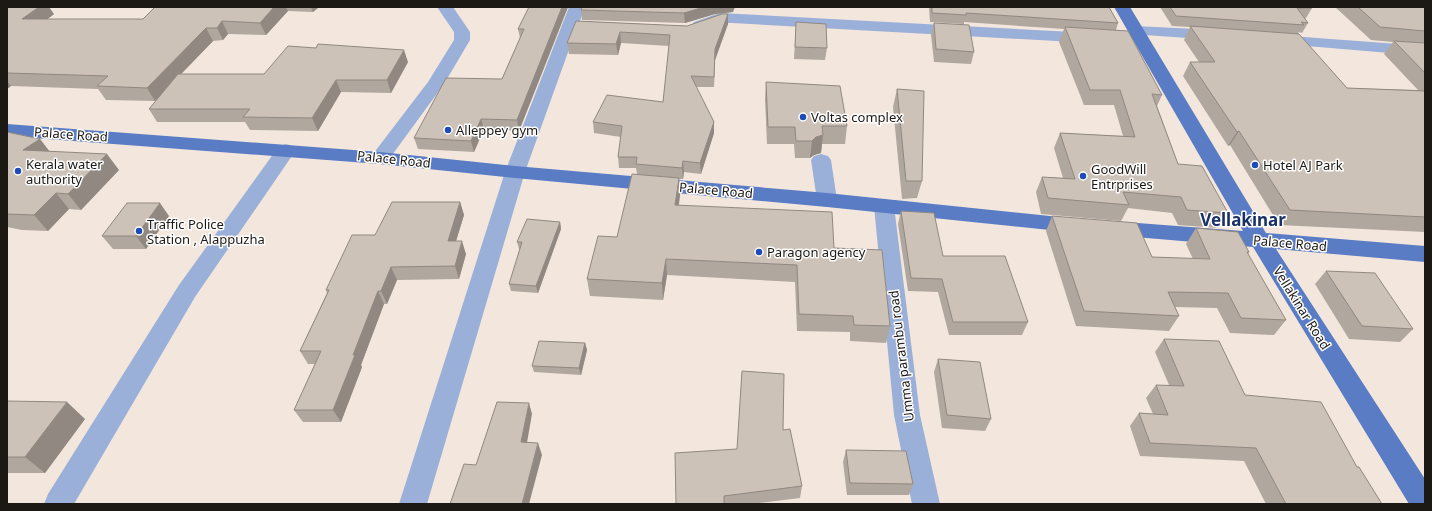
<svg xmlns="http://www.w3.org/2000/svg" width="1432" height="511" font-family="'Noto Sans',sans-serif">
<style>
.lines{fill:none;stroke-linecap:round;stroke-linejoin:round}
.minor{fill:#9bb0d8;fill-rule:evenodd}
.major{fill:#597cc5;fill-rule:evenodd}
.wall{fill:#b0a79e}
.shaded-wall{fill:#908881}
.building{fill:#cdc2b8;stroke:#908881}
.poi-dot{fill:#1e4bb8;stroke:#fff;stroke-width:1.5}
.labels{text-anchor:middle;stroke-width:3;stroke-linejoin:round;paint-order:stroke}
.poi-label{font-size:13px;fill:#1c1814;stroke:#fff;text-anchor:start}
.street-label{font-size:13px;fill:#1c1814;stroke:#fff}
.district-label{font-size:17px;font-weight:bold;fill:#193167;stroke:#fff}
</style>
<rect width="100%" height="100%" fill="#f3e7dd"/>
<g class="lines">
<g class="minor">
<path d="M437 7H453L470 32V40L444 84 387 162 380 164 373 162 370 158 373 154 428 82 454 40V32Z"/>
<path d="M569 7H585L580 21 610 23 612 26 610 29 604 31 576 30 525 172 427 504H399L505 172Z"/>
<path d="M720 13 1092 33 1098 35 1100 38 1098 41 1092 43 732 23H722L700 30 694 28 692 25 694 22Z"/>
<path d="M1136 26 1216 30 1222 32 1224 35 1222 38 1216 40 1130 34 1128 31 1130 28Z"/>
<path d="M1277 35 1425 46V56L1271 43 1269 40 1271 37Z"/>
<path d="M286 144 293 146 296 150 195 297 74 504H44L48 494 179 285 279 146Z"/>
<path d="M821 154 828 156 831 160 837 200 834 205 827 207 820 205 817 200 811 160 814 156Z"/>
<path d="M884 199 891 201 894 206 920 415 940 504H912L894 415 874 206 877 201Z"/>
</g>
<g class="major">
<path d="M1114 7H1130L1266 233 1425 246V262L1276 249 1425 479V504H1409L1253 247 1111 235 1103 233 1100 228 1103 223 1111 221 1243 231Z"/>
<path d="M7 124 380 152 515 166 827 193 1079 219 1086 221 1090 226 1086 231 1079 233 827 207 515 178 380 164 7 136Z"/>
</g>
</g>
<g class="wall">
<path d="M7 7 54 14 47 19H143L155 7H319L313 12 288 11 266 35 228 34 223 40 213 41 181 74H264L408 62 391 93 341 92 318 131 250 130 245 122H157L149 109 159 97 155 101 106 100 98 89 11 86 7 89Z"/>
<path d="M529 7H568L519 131 484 129 474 152 418 149 414 138 502 79 520 38 518 29Z"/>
<path d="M929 7H1109L1118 23 1116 30 1162 95 1157 106 1178 164 1228 213 1218 228 1178 225 1172 213 1128 208 1121 221 1041 214 1036 192 1042 177 1063 178 1054 148 1060 133 1123 136 1114 105H1084L1059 42 1064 29 964 22V24L930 22Z"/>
<path d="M1160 7H1311L1312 8 1306 18H1305L1308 23 1302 33 1299 32 1298 34 1347 88 1418 90 1384 54 1393 42 1371 40 1335 7H1425V232L1279 225 1230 145 1228 146 1183 76 1190 62H1199L1184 40 1190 27 1172 26Z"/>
<path d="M581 10 733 12 715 14 685 23 582 20Z"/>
<path d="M576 21 687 26 728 24 715 60 714 87H696L714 122V133L701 174 684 172 683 179H679L680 195 679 205 834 248 890 326 886 343 850 341V332L797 331 795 282 667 275 663 300 590 296 587 279 617 237 637 174 636 168H619L618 157 621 137 594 133 593 122 663 102 669 46 621 43 618 55 569 54 567 43Z"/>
<path d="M796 22 827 48 825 60 794 59Z"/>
<path d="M934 23 974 52 971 64 934 62 931 35Z"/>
<path d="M766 82 847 126 845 144H822L821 153 814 155 810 158H795L794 144H767L765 99Z"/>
<path d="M897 89 922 181 917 198 902 199 893 107Z"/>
<path d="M7 132 40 139 50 152 119 170 81 210 69 209 48 231 22 230 7 227Z"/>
<path d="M460 202 464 215 456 241 466 254 459 279 397 280 387 304H384L361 365 362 367 341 422H303L294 410 315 364H308L300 351 327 293 326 290 375 235Z"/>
<path d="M901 211 943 256 1028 322 1022 335H949L938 292 908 291 898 224Z"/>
<path d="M169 216 146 249H113L102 236Z"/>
<path d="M1052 216 1152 257 1193 259 1186 244 1196 228 1249 252 1248 254 1286 320 1274 335 1230 333 1217 308 1175 307 1179 316 1169 331 1076 326 1046 231Z"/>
<path d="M560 222 561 229 538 293 511 291 509 284 520 249H519L517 242Z"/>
<path d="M1326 271 1413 329 1400 342 1349 339 1315 284Z"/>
<path d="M1164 339 1245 395 1357 467 1382 504H1266L1244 461 1140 456 1130 426 1139 413 1153 414 1146 398 1156 385H1169L1155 352Z"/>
<path d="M585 343 587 350 581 375 534 372 532 366Z"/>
<path d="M938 359 991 419 985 431 942 428 934 372Z"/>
<path d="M7 401 85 419 45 473H7Z"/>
<path d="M783 430 802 486 800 498 751 504H676L737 449Z"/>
<path d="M846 450 913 484 909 495H847L843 462Z"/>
</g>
<g class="shaded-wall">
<path d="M39 7H49L54 14 31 32 22 19Z"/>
<path d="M274 7H286L288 11 266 35 260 23Z"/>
<path d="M311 7H319L313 12Z"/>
<path d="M562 7H568L519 131 517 120Z"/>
<path d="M704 7H735L733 12 715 14 685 23 684 13Z"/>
<path d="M728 14V24L715 60 714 87 715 49Z"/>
<path d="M222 21 228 34 223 40 217 28Z"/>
<path d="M206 28 213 41 155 101 147 88Z"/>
<path d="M620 32 621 43 618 55 616 44Z"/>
<path d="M404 50 408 62 391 93 387 80Z"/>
<path d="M336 80 341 92 318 131 312 118Z"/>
<path d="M7 81 11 86 7 89Z"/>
<path d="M481 119 484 129 474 152 471 141Z"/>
<path d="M714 122V133L701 174 700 163Z"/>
<path d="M1239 131 1230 145 1228 146 1237 132Z"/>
<path d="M823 135 821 153 814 155 810 158 812 141 816 137Z"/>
<path d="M40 139 52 155 23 150Z"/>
<path d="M107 154 119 170 81 210 68 194Z"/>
<path d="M683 161 684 172 683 179 682 168Z"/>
<path d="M679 178 680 195 676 221 675 205Z"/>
<path d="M56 193 69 209 48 231 34 215Z"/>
<path d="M460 202 464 215 452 254 448 241Z"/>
<path d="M160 203 169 216 146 249 136 236Z"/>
<path d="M560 222 561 229 538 293 536 286Z"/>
<path d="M462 241 466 254 459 279 455 266Z"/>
<path d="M666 259 667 275 663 300 662 283Z"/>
<path d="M391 267 397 280 387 304 381 291Z"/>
<path d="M378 291 384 304 361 365 362 367 341 422 333 410 353 355Z"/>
<path d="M585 343 587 350 581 375 579 368Z"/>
<path d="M67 402 85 419 45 473 25 457Z"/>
<path d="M529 403 532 414 525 454 521 442Z"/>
<path d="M538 443 542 455 529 504H522Z"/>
</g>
<g class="building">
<path d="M7 7H39L22 19H143L155 7H274L260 23 222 21 217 28H206L147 88 97 86 108 76 7 73Z"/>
<path d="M529 7H562L517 120 481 119 471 141 414 138 446 78 502 79 524 29H518Z"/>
<path d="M582 7H704L684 13 581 10Z"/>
<path d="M932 7H1109L1118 23 966 13V15L932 13Z"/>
<path d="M1170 7H1311L1312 8H1297L1308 23 1301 22 1304 25 1176 16Z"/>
<path d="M1358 7H1425V31L1380 27Z"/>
<path d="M722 14H728L715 49 714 77 691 76 714 122 700 163 683 161 682 168 636 164 637 157H618L622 126 593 122 607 95 663 102 670 35 620 32 616 44 567 43 576 21 687 26Z"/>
<path d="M796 22 826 24 827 48 795 47Z"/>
<path d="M934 23 969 25 974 52 936 49Z"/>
<path d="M1190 26 1299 34 1347 88 1425 91V217L1290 210 1239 131 1237 132 1190 62H1215Z"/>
<path d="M1065 27 1128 31 1162 95 1152 94 1178 164 1202 166 1228 213 1187 210 1181 197 1123 192 1129 205 1048 198 1042 177 1075 179 1060 133 1135 137 1120 90H1090Z"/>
<path d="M1394 41 1425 43V73Z"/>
<path d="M318 44 404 50 387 80H336L312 118 243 117 250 109H149L178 74H264L288 46 316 48Z"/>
<path d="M766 82 840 86 847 126H822L823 135 816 137 812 141H796L795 127H768Z"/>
<path d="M897 89 924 91 922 181H906Z"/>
<path d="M7 132 40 139 23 150 107 154 68 194 56 193 34 215 7 214Z"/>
<path d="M632 174 679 178 675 205 832 212 834 248 882 250 890 326 854 325 853 316 799 314 797 265 666 259 662 283 587 279 598 236 617 237Z"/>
<path d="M392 202H460L448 241H462L455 266 391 267 381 291H378L353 355H355L333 410H294L321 351H300L329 290H326L352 235H375Z"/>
<path d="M127 203H160L136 236H102Z"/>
<path d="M901 211 934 213 943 256H1005L1028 322H953L942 279 911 278Z"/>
<path d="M1052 216 1137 223 1152 257 1210 259 1196 228 1238 232 1249 252H1247L1286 320 1241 318 1228 293 1168 292 1179 316 1084 311Z"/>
<path d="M527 219 560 222 536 286 509 284 522 242H517Z"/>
<path d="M1326 271 1375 273 1413 329 1362 326Z"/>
<path d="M1164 339 1219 341 1245 395 1321 402 1357 467H1359L1382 504H1286L1256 448 1150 443 1139 413 1168 415 1156 385 1184 386Z"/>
<path d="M539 341 585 343 579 368 532 366Z"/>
<path d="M938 359 980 362 991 419 947 415Z"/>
<path d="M742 371 784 374 783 430 790 429 802 486 724 496V504H676L675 453 737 449Z"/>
<path d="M7 401 67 402 25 457H7Z"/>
<path d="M497 402 529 403 521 442 538 443 522 504H450L464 464 476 465Z"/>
<path d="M846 450 906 451 913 484 850 483Z"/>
</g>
<g class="poi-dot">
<circle cx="803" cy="117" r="4"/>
<circle cx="448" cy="130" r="4"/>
<circle cx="1255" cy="165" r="4"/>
<circle cx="18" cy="171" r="4"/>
<circle cx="1083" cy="176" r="4"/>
<circle cx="139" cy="231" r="4"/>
<circle cx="759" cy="252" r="4"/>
</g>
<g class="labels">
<g class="poi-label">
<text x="811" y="122">Voltas complex</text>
<text x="456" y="135">Alleppey gym</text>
<text x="26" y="169">Kerala water<tspan x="26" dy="15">authority</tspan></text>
<text x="1263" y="170">Hotel AJ Park</text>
<text x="1091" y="174">GoodWill<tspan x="1091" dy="15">Entrprises</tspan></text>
<text x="147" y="229">Traffic Police<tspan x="147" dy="15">Station , Alappuzha</tspan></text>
<text x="767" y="257">Paragon agency</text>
</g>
<g class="street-label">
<text transform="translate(71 134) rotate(4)" y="5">Palace Road</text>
<text transform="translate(394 159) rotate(6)" y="5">Palace Road</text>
<text transform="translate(716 190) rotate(5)" y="5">Palace Road</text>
<text transform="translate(1290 243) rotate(5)" y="5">Palace Road</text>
<text transform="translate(1302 308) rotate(58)" y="5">Vellakinar Road</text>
<text transform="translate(901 356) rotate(-97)" y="5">Umma parambu road</text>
</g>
<g class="district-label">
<text x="1243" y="226">Vellakinar</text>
</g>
</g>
<rect width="1432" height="511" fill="none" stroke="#1c1814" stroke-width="16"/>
</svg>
